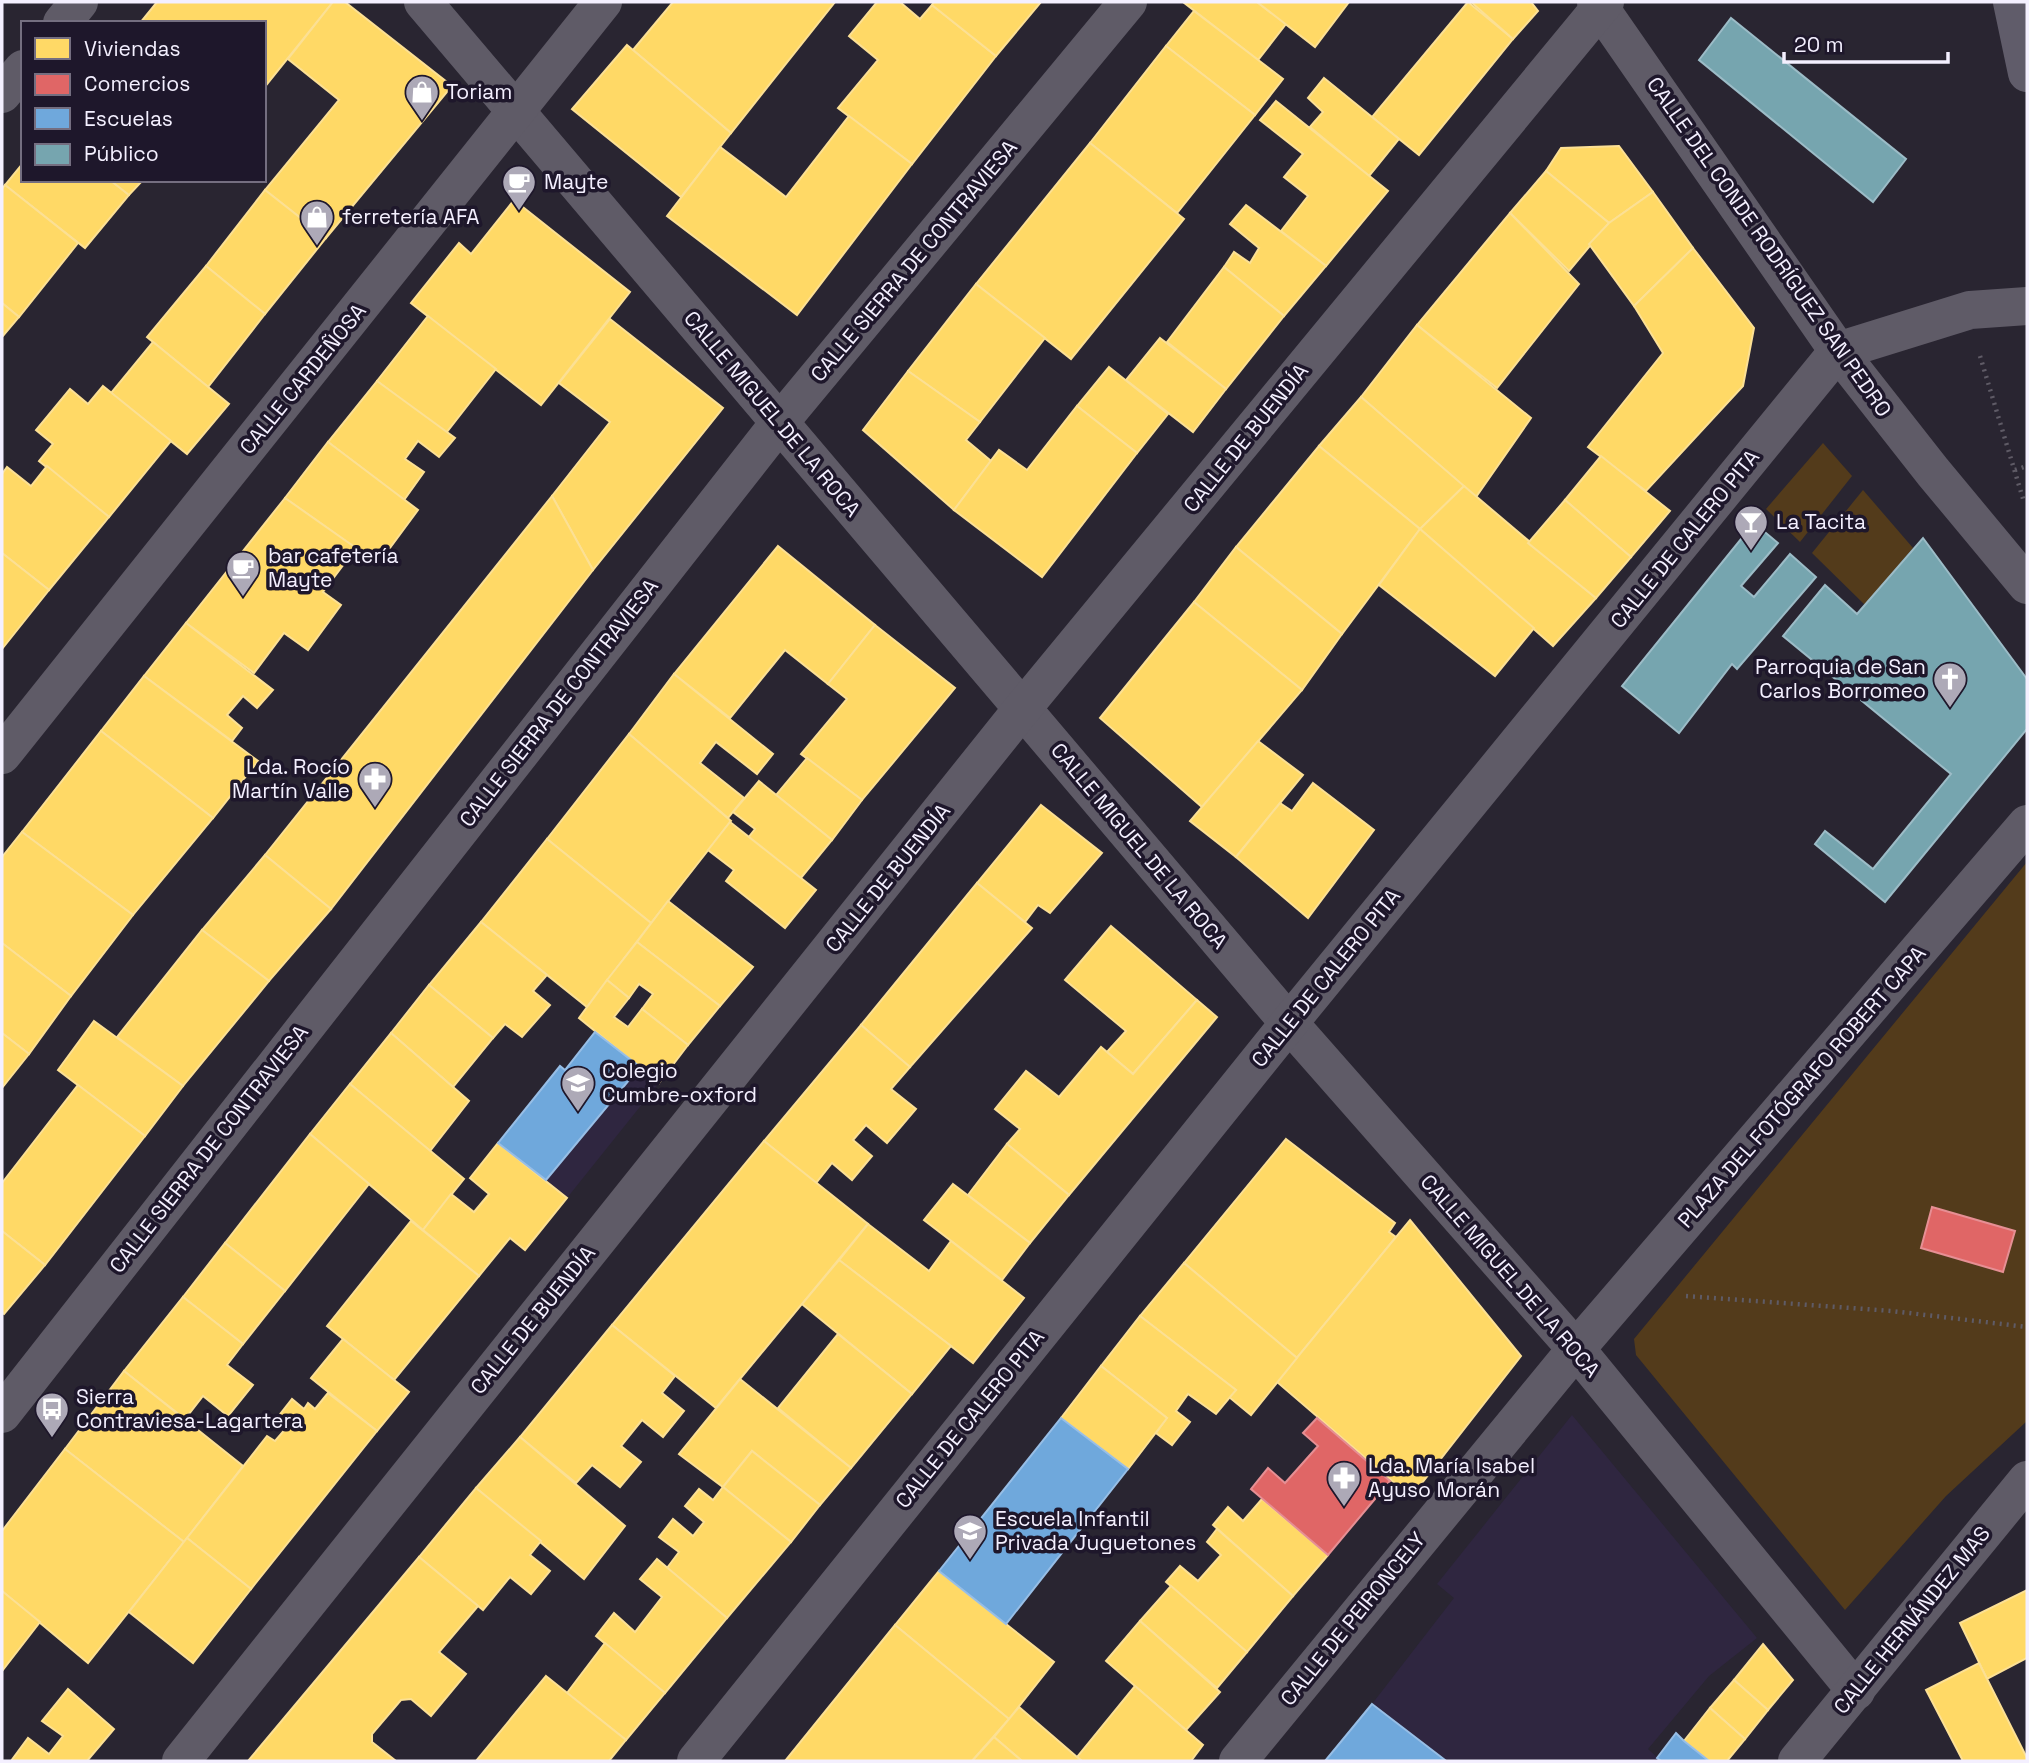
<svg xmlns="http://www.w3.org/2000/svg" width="2029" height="1763" font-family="'Space Grotesk',sans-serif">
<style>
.built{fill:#2f2640}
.green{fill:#533b1b}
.homes{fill:#ffd966;stroke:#fce094;stroke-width:2}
.shops{fill:#e06666;stroke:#e68f94;stroke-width:2}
.schools{fill:#6fa8dc;stroke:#97bee6;stroke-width:2}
.public{fill:#76a5af;stroke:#9cbcc7;stroke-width:2}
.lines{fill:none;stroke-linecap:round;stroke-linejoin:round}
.path{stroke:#5f5b66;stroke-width:4.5;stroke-dasharray:2 5;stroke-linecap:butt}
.street{stroke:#5f5b67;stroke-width:38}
.primary{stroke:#605c6a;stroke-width:38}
.labels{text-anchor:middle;stroke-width:7;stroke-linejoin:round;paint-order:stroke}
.poi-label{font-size:21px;fill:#f4f0ff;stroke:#1e172b;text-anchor:start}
.street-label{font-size:21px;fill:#f4f0ff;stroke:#1e172b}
</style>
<rect width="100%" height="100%" fill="#292531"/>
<g class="built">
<path d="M595 1032 659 1083 567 1198 498 1143 560 1066 565 1069Z"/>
<path d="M1572 1415 1757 1638 1709 1676 1648 1749 1661 1761H1446L1372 1704 1454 1598 1437 1584Z"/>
</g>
<g class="green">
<path d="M1823 443 1852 476 1800 542 1766 509Z"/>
<path d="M1863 490 1913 548 1865 605 1812 553Z"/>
<path d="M2027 862V1421L1946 1496 1845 1610 1636 1355 1634 1339Z"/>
</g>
<g class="homes">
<path d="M157 2H333L264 88V23H140Z"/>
<path d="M333 2H345L452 86 326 238 265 190 339 100 288 59Z"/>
<path d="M673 2H835L731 133 633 50Z"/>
<path d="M877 2H900L920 19 932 5 996 56 912 164 838 108 878 60 849 36Z"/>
<path d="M934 2H1041L996 56 932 5Z"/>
<path d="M1183 2H1257L1286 24 1258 60Z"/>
<path d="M1257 2H1349L1315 47Z"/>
<path d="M1468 2 1513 39 1419 155 1372 117Z"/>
<path d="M1471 2H1531L1538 11 1513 39Z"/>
<path d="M1194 11 1283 79 1255 115 1166 46Z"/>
<path d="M627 45 731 133 681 197 572 109Z"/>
<path d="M1166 46 1255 115 1177 213 1090 143Z"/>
<path d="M1324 78 1399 139 1369 176 1310 127 1323 112 1308 98Z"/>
<path d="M1276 101 1388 191 1326 266 1281 231 1308 196 1284 177 1303 154 1260 120Z"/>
<path d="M849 116 912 164 797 315 667 216 720 147 786 197Z"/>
<path d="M1090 143 1184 219 1071 359 976 284Z"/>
<path d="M1619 146 1653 192 1609 223 1546 171 1561 148Z"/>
<path d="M23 163V180H110L129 195 85 248 5 185Z"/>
<path d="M1546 171 1609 223 1569 271 1510 213Z"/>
<path d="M110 180H143L129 195Z"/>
<path d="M5 185 78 243 19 317 2 303V189Z"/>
<path d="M265 190 326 238 265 314 206 266Z"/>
<path d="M1653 192 1693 248 1634 306 1589 244 1609 223Z"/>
<path d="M514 200 630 292 541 405 411 303 459 243 471 254Z"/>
<path d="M1246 205 1326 266 1284 316 1224 267 1234 252 1250 263 1259 248 1230 224Z"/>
<path d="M1510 213 1579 284 1497 388 1417 325Z"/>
<path d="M1693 248 1754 328 1743 386 1646 491 1588 447 1663 353 1634 306Z"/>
<path d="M206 266 265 314 208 387 147 337Z"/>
<path d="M1224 267 1284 316 1226 389 1167 342Z"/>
<path d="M976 284 1045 338 980 422 908 371Z"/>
<path d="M2 303 19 317 2 337Z"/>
<path d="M428 316 496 369 446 433 377 381Z"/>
<path d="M610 319 723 408 593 570 552 496 610 422 559 383Z"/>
<path d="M1417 325 1531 418 1476 497 1361 397Z"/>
<path d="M1160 338 1226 389 1193 432 1126 380Z"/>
<path d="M153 342 229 404 187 454 111 393Z"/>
<path d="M1109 367 1168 414 1137 453 1077 406Z"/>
<path d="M908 371 980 422 966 440 991 461 954 510 863 430Z"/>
<path d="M377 381 455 438 439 457 418 441 405 459 424 472 404 500 328 442Z"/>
<path d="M103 386 171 441 109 517 39 461 53 444 36 430 70 389 88 404Z"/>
<path d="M1361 397 1464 486 1420 529 1319 446Z"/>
<path d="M1077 406 1137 453 1042 577 954 510 999 450 1027 470Z"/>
<path d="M328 442 418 510 378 564 285 498Z"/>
<path d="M1319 446 1420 529 1342 634 1236 547Z"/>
<path d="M1601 456 1670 511 1631 557 1565 500Z"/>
<path d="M47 466 109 517 49 590 2 553V474L7 467 31 486Z"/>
<path d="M1464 486 1596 598 1553 646 1420 529Z"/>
<path d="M552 496 593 570 331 909 265 855Z"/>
<path d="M285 498 356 548 323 592 341 605 308 650 284 633 254 673 186 623Z"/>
<path d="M1565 500 1631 557 1596 598 1528 543Z"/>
<path d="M1420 529 1534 628 1495 676 1379 585Z"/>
<path d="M778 546 875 625 828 684 785 650 730 718 674 674Z"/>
<path d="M1236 547 1342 634 1302 690 1194 602Z"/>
<path d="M2 553 49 590 2 649Z"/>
<path d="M1194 602 1302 690 1202 807 1100 718Z"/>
<path d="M186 623 273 690 257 708 243 696 227 715 242 728 232 741 144 676Z"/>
<path d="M875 625 955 688 862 800 801 754 847 699 828 684Z"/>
<path d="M674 674 773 754 757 774 716 742 700 763 744 798 728 818 629 734Z"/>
<path d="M144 676 258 761 213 818 101 731Z"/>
<path d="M101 731 213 818 133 915 22 832Z"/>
<path d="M629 734 731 821 651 923 547 839Z"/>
<path d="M1258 741 1303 775 1236 857 1190 821Z"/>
<path d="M807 758 862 800 832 840 776 795Z"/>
<path d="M759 781 832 840 800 879 748 838 755 829 733 812Z"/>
<path d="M1313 783 1374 830 1308 918 1236 857 1280 803 1292 811Z"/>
<path d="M1041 805 1102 853 1050 913 1038 905 1025 922 977 883Z"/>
<path d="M730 822 816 890 785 928 726 881 734 870 708 850Z"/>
<path d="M22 832 133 915 71 996 2 943V857Z"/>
<path d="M547 839 651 923 587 1007 481 922Z"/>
<path d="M265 855 331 909 269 981 202 930Z"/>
<path d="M977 883 1032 928 910 1067 861 1025Z"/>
<path d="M668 901 753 967 720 1006 637 942Z"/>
<path d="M481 922 547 975 533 991 550 1005 522 1037 505 1024 493 1038 429 985Z"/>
<path d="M1111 926 1197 1000 1133 1074 1107 1052 1126 1031 1065 980Z"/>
<path d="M202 930 269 981 183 1086 117 1037Z"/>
<path d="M637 942 720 1006 688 1045 642 1009 653 994 639 984 629 998 607 980Z"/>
<path d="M2 943 71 996 29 1054 2 1033Z"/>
<path d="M607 980 629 998 614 1017 628 1027 642 1009 688 1045 659 1083 579 1018Z"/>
<path d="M429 985 493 1038 453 1087 391 1033Z"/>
<path d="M1197 1000 1217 1017 1069 1195 1007 1144 1020 1129 995 1109 1026 1071 1059 1097 1101 1047 1133 1074Z"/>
<path d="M94 1021 183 1086 145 1136 58 1070Z"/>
<path d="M861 1025 910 1067 891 1089 916 1109 887 1143 866 1125 853 1140 872 1156 852 1180 832 1163 816 1183 764 1141Z"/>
<path d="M2 1033 29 1054 2 1088Z"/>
<path d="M391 1033 469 1101 430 1151 350 1084Z"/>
<path d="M350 1084 464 1179 423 1230 310 1134Z"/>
<path d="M78 1085 145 1136 45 1265 2 1231V1183Z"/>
<path d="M310 1134 369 1184 285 1291 225 1243Z"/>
<path d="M1286 1139 1395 1223 1389 1232 1396 1237 1297 1358 1184 1263Z"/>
<path d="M764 1141 868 1224 716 1408 612 1325Z"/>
<path d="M498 1143 567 1198 525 1250 510 1238 479 1276 423 1230 451 1194 474 1212 489 1194 470 1178Z"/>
<path d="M1007 1144 1069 1195 1030 1243 968 1195Z"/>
<path d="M953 1184 1030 1243 1002 1280 924 1220Z"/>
<path d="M1410 1220 1521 1356 1411 1497 1277 1382Z"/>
<path d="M411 1221 479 1276 394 1380 327 1326Z"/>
<path d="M868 1224 929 1271 951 1241 1024 1298 973 1363 839 1260Z"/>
<path d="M2 1231 45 1265 4 1314 2 1313Z"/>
<path d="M225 1243 285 1291 243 1344 183 1297Z"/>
<path d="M839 1260 951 1346 912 1394 802 1304Z"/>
<path d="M1184 1263 1297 1358 1251 1415 1229 1397 1236 1390 1140 1316Z"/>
<path d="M183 1297 243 1344 227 1365 253 1385 228 1416 203 1396 185 1419 124 1371Z"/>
<path d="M1140 1316 1236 1390 1216 1414 1188 1394 1176 1411 1190 1422 1172 1445 1156 1433 1167 1418 1101 1366Z"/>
<path d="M612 1325 675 1376 662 1393 684 1411 663 1437 642 1420 621 1446 641 1462 620 1487 592 1465 576 1483 520 1437Z"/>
<path d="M838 1334 912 1394 851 1468 778 1408Z"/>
<path d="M343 1339 409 1392 377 1431 311 1378Z"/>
<path d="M1101 1366 1167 1418 1128 1469 1061 1418Z"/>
<path d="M124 1371 243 1466 184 1542 65 1449Z"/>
<path d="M740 1379 851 1468 820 1505 752 1451 723 1487 679 1454Z"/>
<path d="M328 1393 377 1431 251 1589 187 1538 267 1436 275 1441 288 1426 277 1418 292 1399 304 1409 308 1403 315 1409Z"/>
<path d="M520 1437 625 1526 584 1579 476 1488Z"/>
<path d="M65 1449 184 1542 88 1663 2 1591V1531Z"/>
<path d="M752 1451 820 1505 791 1542 723 1487Z"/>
<path d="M723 1487 791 1542 727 1618 667 1568 679 1552 659 1537 673 1519 693 1536 704 1522 685 1506 699 1489 713 1500Z"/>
<path d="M476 1488 541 1541 530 1555 550 1571 531 1594 510 1577 483 1610 419 1557Z"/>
<path d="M1262 1499 1328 1555 1293 1596 1213 1525 1228 1507 1243 1521Z"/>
<path d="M1217 1529 1293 1596 1247 1652 1166 1582 1180 1566 1198 1581 1221 1555 1207 1542Z"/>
<path d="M187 1538 251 1589 193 1663 129 1612Z"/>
<path d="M419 1557 478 1606 439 1652 466 1674 431 1716 411 1699 401 1700 372 1734V1742L396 1761H248Z"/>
<path d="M657 1559 727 1618 665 1693 596 1636 614 1613 635 1632 662 1597 640 1579Z"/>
<path d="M939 1571 1054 1662 1009 1719 895 1625Z"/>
<path d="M1171 1586 1247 1652 1217 1688 1140 1621Z"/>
<path d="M2027 1590V1658L1987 1679 1960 1623Z"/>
<path d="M2 1591 40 1622 2 1671Z"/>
<path d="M1140 1621 1220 1692 1186 1730 1106 1661Z"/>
<path d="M895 1625 1009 1719 972 1761H785Z"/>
<path d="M605 1643 665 1693 626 1740 567 1693Z"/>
<path d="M1763 1644 1793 1680 1768 1710 1734 1680Z"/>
<path d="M1979 1663 2027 1758V1761H1963L1926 1690Z"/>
<path d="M546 1676 626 1740 609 1761H476Z"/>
<path d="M1734 1680 1768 1710 1745 1739 1710 1708Z"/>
<path d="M1135 1686 1203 1745 1191 1761H1082L1077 1757Z"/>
<path d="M68 1689 114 1729 87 1761H11L28 1738 49 1754 63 1736 42 1721Z"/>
<path d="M1019 1707 1077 1757 1082 1761H1022L994 1737Z"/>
<path d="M1710 1708 1745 1739 1727 1761H1709L1684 1741Z"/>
<path d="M994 1737 1022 1761H972Z"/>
</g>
<g class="shops">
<path d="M1932 1207 2015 1231 2003 1272 1921 1248Z"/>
<path d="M1317 1418 1390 1481 1328 1555 1251 1489 1268 1468 1285 1483 1318 1446 1303 1433Z"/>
</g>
<g class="schools">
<path d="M595 1032 640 1067 546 1180 498 1143 560 1066 565 1070Z"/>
<path d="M1061 1418 1128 1469 1006 1624 939 1571Z"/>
<path d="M1372 1704 1445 1760 1325 1761Z"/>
<path d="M1676 1733 1684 1741 1709 1761H1661L1657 1758Z"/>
</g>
<g class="public">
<path d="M1731 18 1906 159 1873 202 1699 60Z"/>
<path d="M1754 523 1778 543 1741 586 1754 597 1790 554 1816 577 1737 669 1732 664 1679 733 1622 686Z"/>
<path d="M1923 538 2027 679V729L1885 902 1815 844 1825 831 1873 869 1951 774 1783 636 1825 585 1857 614Z"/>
</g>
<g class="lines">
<g class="path">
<path d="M1980 356 2024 502"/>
<path d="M2015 470 2027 466"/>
<path d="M1686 1296 1892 1311 2027 1327"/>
</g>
<g class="street">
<path d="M423 2 1289 1023 1576 1349 1856 1691"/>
<path d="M1596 2 1838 351 1933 472 2027 585"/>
<path d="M62 23 79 2"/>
<path d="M2 94 23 69"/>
<path d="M2 755 603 2"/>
<path d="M2 1414 780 422 1128 2"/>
<path d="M181 1761 1022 709 1605 2"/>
<path d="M696 1761 1289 1023 1838 351 1970 310 2027 306"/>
<path d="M1238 1761 1576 1349 2027 824"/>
<path d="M1797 1761 2027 1480"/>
</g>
<path class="primary" d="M2012 2 2027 73"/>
</g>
<defs>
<g id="shop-pin" transform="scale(1.75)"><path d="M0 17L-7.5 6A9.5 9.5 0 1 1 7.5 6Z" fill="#ada9b7" stroke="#1e172b"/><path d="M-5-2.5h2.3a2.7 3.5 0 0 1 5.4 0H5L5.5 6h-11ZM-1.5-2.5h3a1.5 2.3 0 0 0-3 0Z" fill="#fff"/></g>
<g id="cafe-pin" transform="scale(1.75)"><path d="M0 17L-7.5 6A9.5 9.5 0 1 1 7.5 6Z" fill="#ada9b7" stroke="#1e172b"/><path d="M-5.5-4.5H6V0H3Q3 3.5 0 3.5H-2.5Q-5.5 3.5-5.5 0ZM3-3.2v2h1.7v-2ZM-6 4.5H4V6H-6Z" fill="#fff"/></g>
<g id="bar-pin" transform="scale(1.75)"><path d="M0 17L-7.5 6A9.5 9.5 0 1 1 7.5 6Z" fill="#ada9b7" stroke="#1e172b"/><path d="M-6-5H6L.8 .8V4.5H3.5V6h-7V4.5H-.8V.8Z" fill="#fff"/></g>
<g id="church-pin" transform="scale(1.75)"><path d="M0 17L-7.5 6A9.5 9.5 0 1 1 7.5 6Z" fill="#ada9b7" stroke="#1e172b"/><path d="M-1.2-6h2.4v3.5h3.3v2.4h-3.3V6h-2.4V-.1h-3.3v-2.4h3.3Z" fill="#fff"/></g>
<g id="pharmacy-pin" transform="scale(1.75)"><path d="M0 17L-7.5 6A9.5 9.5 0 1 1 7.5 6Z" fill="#ada9b7" stroke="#1e172b"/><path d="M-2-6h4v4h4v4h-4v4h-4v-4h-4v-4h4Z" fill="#fff"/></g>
<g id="school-pin" transform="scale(1.75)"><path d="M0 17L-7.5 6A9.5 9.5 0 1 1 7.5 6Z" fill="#ada9b7" stroke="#1e172b"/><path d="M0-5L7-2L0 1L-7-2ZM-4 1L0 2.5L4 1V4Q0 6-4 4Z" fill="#fff"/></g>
<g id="bus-pin" transform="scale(1.75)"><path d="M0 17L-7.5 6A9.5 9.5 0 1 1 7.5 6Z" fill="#ada9b7" stroke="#1e172b"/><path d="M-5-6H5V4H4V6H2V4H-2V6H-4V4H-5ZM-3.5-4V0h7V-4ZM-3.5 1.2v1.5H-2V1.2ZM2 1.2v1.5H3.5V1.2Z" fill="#fff"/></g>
</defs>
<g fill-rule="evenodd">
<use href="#shop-pin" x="422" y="92"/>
<use href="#cafe-pin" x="519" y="182"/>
<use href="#shop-pin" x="317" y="217"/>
<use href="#bar-pin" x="1751" y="522"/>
<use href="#cafe-pin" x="243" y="568"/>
<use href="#church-pin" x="1950" y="679"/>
<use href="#pharmacy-pin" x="375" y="779"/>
<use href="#school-pin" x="578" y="1083"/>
<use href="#bus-pin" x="52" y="1409"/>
<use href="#pharmacy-pin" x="1344" y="1478"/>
<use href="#school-pin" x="970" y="1531"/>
</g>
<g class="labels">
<g class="poi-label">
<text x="446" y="99">Toriam</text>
<text x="544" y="189">Mayte</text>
<text x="342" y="224">ferretería AFA</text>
<text x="1776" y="529">La Tacita</text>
<text x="268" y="563">bar cafetería<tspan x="268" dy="24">Mayte</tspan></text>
<text x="1926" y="674" text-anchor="end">Parroquia de San<tspan x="1926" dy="24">Carlos Borromeo</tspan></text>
<text x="350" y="774" text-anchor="end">Lda. Rocío<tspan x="350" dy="24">Martín Valle</tspan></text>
<text x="602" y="1078">Colegio<tspan x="602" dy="24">Cumbre-oxford</tspan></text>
<text x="76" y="1404">Sierra<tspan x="76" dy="24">Contraviesa-Lagartera</tspan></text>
<text x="1368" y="1473">Lda. María Isabel<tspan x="1368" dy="24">Ayuso Morán</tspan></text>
<text x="995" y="1526">Escuela Infantil<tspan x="995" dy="24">Privada Juguetones</tspan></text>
</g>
<g class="street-label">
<text transform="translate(1769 247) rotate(55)" y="7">CALLE DEL CONDE RODRÍGUEZ SAN PEDRO</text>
<text transform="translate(914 261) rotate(-50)" y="7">CALLE SIERRA DE CONTRAVIESA</text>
<text transform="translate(303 379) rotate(-51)" y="7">CALLE CARDEÑOSA</text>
<text transform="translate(772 414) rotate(50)" y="7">CALLE MIGUEL DE LA ROCA</text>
<text transform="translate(1246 438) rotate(-51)" y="7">CALLE DE BUENDÍA</text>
<text transform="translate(1685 539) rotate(-51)" y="7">CALLE DE CALERO PITA</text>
<text transform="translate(559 703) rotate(-52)" y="7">CALLE SIERRA DE CONTRAVIESA</text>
<text transform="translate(1139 846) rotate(50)" y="7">CALLE MIGUEL DE LA ROCA</text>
<text transform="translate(888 878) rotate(-51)" y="7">CALLE DE BUENDÍA</text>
<text transform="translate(1326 978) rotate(-51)" y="7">CALLE DE CALERO PITA</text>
<text transform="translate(1802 1087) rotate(-49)" y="7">PLAZA DEL FOTÓGRAFO ROBERT CAPA</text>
<text transform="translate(209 1149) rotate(-52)" y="7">CALLE SIERRA DE CONTRAVIESA</text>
<text transform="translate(1510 1276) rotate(49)" y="7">CALLE MIGUEL DE LA ROCA</text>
<text transform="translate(533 1320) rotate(-51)" y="7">CALLE DE BUENDÍA</text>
<text transform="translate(970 1419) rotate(-51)" y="7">CALLE DE CALERO PITA</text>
<text transform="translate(1353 1619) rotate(-51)" y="7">CALLE DE PEIRONCELY</text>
<text transform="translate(1912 1620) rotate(-51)" y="7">CALLE HERNÁNDEZ MAS</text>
</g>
</g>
<rect width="2029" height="1763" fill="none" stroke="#f4f0ff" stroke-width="7"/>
<rect x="21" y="21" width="245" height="161" fill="#1e172b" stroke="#746e80" stroke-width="2"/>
<rect x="35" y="38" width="35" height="21" fill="#ffd966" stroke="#746e80" stroke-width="2"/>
<text x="84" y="56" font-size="21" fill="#f4f0ff">Viviendas</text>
<rect x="35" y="74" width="35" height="21" fill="#e06666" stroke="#746e80" stroke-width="2"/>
<text x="84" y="91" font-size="21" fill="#f4f0ff">Comercios</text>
<rect x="35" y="108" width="35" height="21" fill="#6fa8dc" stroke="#746e80" stroke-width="2"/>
<text x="84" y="126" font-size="21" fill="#f4f0ff">Escuelas</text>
<rect x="35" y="144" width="35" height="21" fill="#76a5af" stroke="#746e80" stroke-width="2"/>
<text x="84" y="161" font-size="21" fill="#f4f0ff">Público</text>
<path d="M1784 52v10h164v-10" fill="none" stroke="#f4f0ff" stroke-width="3.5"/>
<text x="1794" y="52" font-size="21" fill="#f4f0ff" stroke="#1e172b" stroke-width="5" paint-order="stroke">20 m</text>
</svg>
